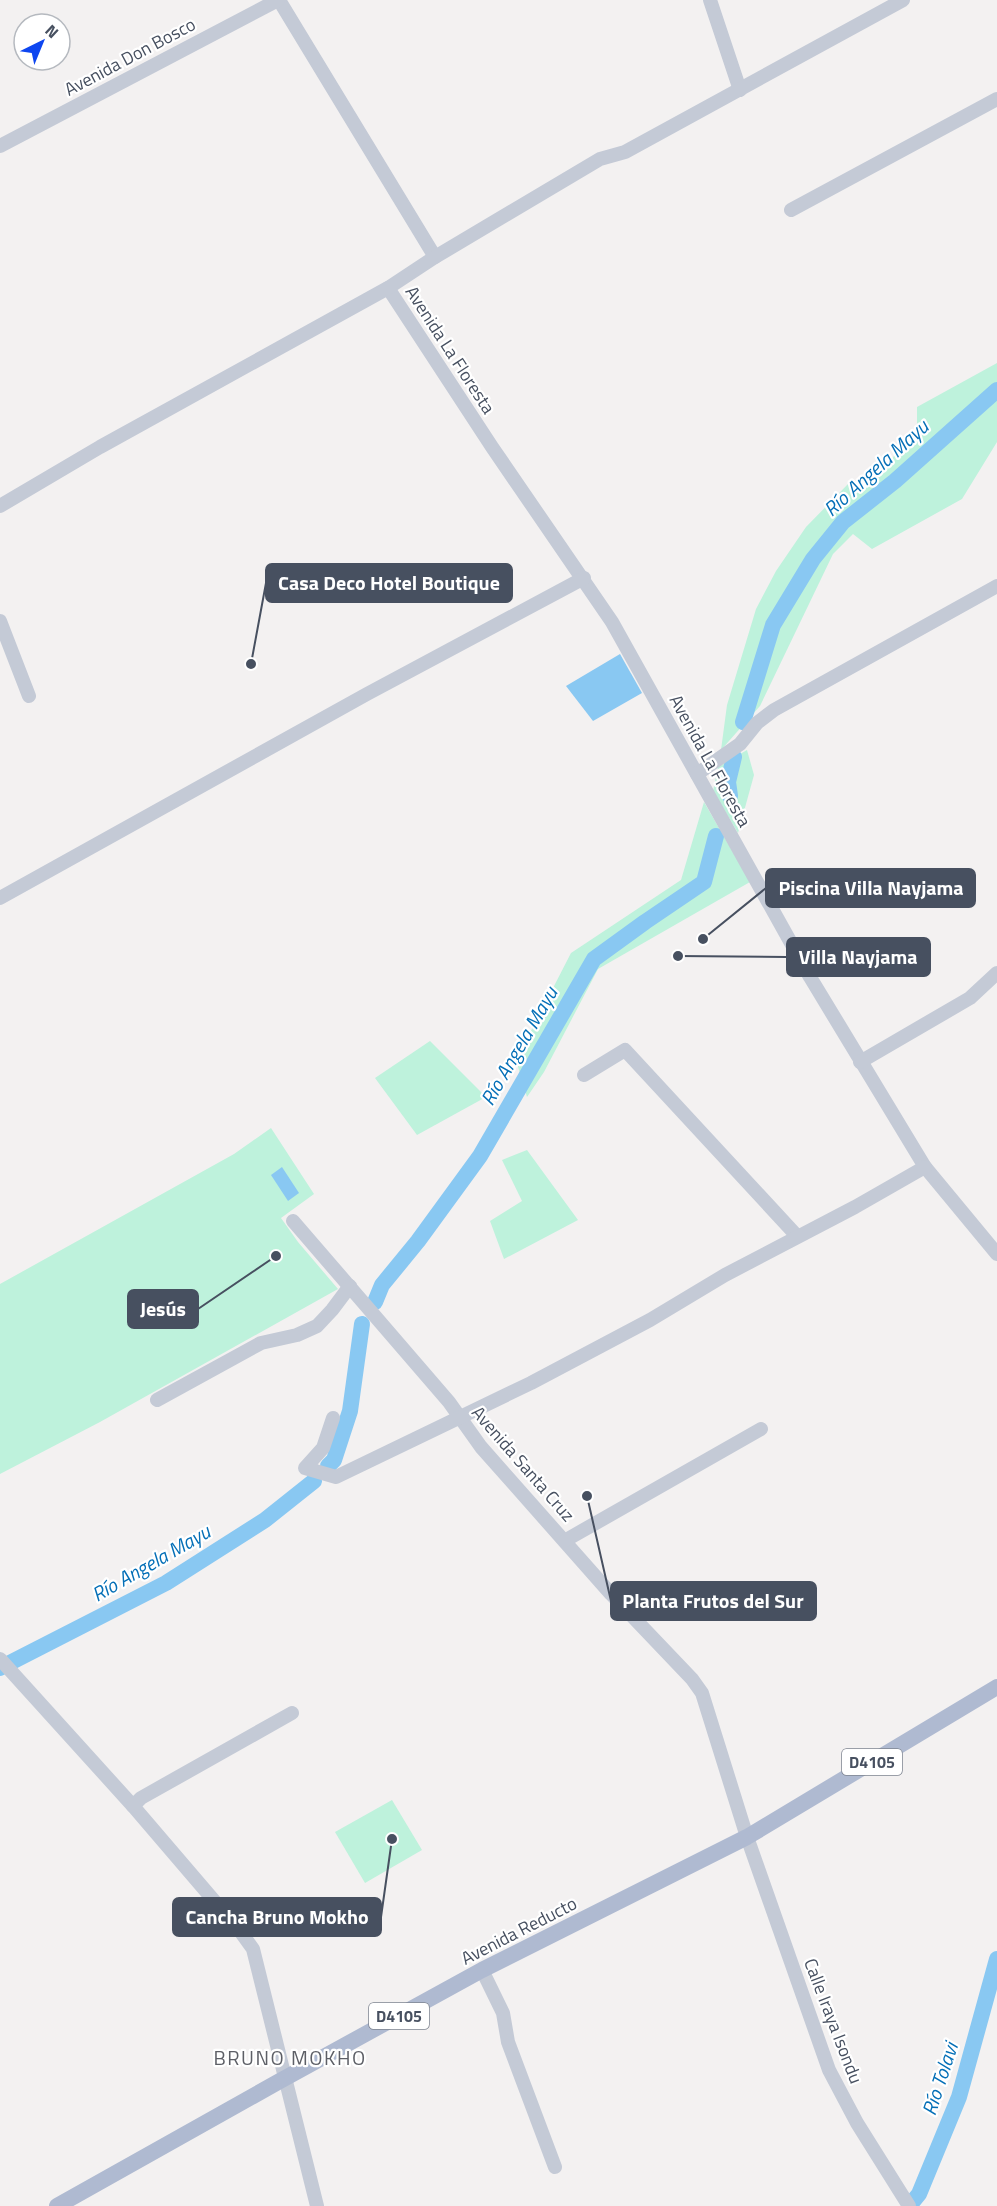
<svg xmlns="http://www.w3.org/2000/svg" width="997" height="2206" font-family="'Titillium Web',sans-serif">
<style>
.green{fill:#bef2dc}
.water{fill:#89c8f2}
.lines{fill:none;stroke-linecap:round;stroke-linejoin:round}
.river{stroke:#89c8f2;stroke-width:16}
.minor{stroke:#c4cad6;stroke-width:14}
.major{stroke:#afbad1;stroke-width:16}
.labels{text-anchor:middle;stroke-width:4.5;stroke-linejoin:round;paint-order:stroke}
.shield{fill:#fff;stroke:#7e8490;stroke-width:1.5}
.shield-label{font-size:16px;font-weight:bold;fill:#475060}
.street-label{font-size:18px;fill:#475060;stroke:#fff}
.water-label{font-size:20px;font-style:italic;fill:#046fb7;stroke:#fff}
.neighbourhood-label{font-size:20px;letter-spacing:1.5px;fill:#5d5f66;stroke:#fff}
.leader{fill:none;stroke:#475060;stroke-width:2}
.callout-dot{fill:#475060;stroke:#fff;stroke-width:2}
.callout{fill:#475060;stroke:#475060;stroke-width:2}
.callout-label{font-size:20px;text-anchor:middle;font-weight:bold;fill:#fff}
</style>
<rect width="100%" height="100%" fill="#f3f1f1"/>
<g class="green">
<path d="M997 363V442L962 499 872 549 853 534 833 554 760 706 721 750 727 705 756 609 776 571 806 527 848 484 886 466 917 427V407Z"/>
<path d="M747 750 754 775 738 833 713 791 718 767Z"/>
<path d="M704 802 750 882 598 969 544 1072 527 1097 516 1060 571 953 681 880Z"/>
<path d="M430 1041 486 1097 417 1135 375 1078Z"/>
<path d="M271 1128 314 1194 281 1218 298 1242 338 1289 100 1422 0 1474V1284L234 1154Z"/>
<path d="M527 1150 578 1220 504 1259 490 1221 522 1201 502 1160Z"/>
<path d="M392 1800 422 1850 365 1883 335 1832Z"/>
</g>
<g class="water">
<path d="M620 654 642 693 593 721 566 686Z"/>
<path d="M282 1167 299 1193 288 1201 271 1175Z"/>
</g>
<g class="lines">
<g class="river">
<path d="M743 722 773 625 813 559 843 522 895 481 997 390"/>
<path d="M730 796 728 782 734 757"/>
<path d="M375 1302 382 1285 418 1241 480 1156 594 959 645 922 704 882 716 836"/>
<path d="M328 1466 334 1460 350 1411 362 1324"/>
<path d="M0 1668 166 1583 265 1520 314 1481"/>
<path d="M909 2206 919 2194 959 2097 997 1959"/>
</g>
<g class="minor">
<path d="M279 0 435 257"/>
<path d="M710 0 740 90"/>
<path d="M0 146 278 0"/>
<path d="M791 210 997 99"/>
<path d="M388 288 492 447 612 622 810 977 925 1167 997 1254"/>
<path d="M0 506 100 447 388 288 435 257 600 159 625 152 903 0"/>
<path d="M0 621 29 696"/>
<path d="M697 774 740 744 757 723 774 710 997 586"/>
<path d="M0 898 367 694 584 578"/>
<path d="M860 1062 970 998 997 973"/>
<path d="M584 1075 625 1050 797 1236"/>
<path d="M293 1221 449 1402 481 1447 611 1594 692 1679 702 1693 747 1837 829 2070 857 2123 909 2206"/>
<path d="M157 1400 261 1343 297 1335 317 1326 332 1310 350 1286"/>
<path d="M333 1418 323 1448 305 1468 336 1477 531 1383 650 1320 725 1275 855 1207 925 1167"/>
<path d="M566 1540 761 1429"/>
<path d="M0 1659 133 1806 240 1931 253 1949 317 2206"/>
<path d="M133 1806 141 1798 292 1713"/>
<path d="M482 1970 503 2013 508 2042 555 2167"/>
</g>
<path class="major" d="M57 2206 278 2082 482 1970 747 1837 997 1687"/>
</g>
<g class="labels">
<g class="shield">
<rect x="842" y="1749" width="60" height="26" rx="4.5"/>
<rect x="369" y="2003" width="60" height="26" rx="4.5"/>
</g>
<g class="shield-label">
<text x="872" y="1768">D4105</text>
<text x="399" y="2022">D4105</text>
</g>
<g class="street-label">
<text transform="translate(130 57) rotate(-28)" y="6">Avenida Don Bosco</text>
<text transform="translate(450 350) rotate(57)" y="6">Avenida La Floresta</text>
<text transform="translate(710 761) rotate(61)" y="6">Avenida La Floresta</text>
<text transform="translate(523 1464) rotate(49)" y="6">Avenida Santa Cruz</text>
<text transform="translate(519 1931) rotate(-27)" y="6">Avenida Reducto</text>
<text transform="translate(833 2021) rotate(69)" y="6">Calle Iraya Isondu</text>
</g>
<g class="water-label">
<text transform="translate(876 468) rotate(-42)" y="7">Río Angela Mayu</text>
<text transform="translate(519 1046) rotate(-60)" y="7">Río Angela Mayu</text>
<text transform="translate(151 1563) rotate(-30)" y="7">Río Angela Mayu</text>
<text transform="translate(940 2079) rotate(-72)" y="7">Río Tolavi</text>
</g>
<g class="neighbourhood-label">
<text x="290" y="2065">BRUNO MOKHO</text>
</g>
</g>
<path class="leader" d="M251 664L266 583M703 939L766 888M678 956L787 957M276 1256L198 1309M587 1496L611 1601M392 1839L381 1917"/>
<g class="callout-dot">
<circle cx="251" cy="664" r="6"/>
<circle cx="703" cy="939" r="6"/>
<circle cx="678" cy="956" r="6"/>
<circle cx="276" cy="1256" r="6"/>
<circle cx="587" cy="1496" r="6"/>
<circle cx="392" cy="1839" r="6"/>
</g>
<g class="callout">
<rect x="266" y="564" width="246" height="38" rx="6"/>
<rect x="766" y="869" width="209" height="38" rx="6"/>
<rect x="787" y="938" width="143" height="38" rx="6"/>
<rect x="128" y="1290" width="70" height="38" rx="6"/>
<rect x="611" y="1582" width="205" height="38" rx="6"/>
<rect x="173" y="1898" width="208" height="38" rx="6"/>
</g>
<g class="callout-label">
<text x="389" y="590">Casa Deco Hotel Boutique</text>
<text x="871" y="895">Piscina Villa Nayjama</text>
<text x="858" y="964">Villa Nayjama</text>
<text x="163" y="1316">Jesús</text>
<text x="713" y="1608">Planta Frutos del Sur</text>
<text x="277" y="1924">Cancha Bruno Mokho</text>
</g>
<g transform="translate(42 42) rotate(43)"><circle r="28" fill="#ffffff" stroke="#b5b9bf" stroke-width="1.5"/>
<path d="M0-4.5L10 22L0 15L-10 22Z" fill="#0e46f0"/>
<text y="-9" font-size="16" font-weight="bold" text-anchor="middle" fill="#475060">N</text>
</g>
</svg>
